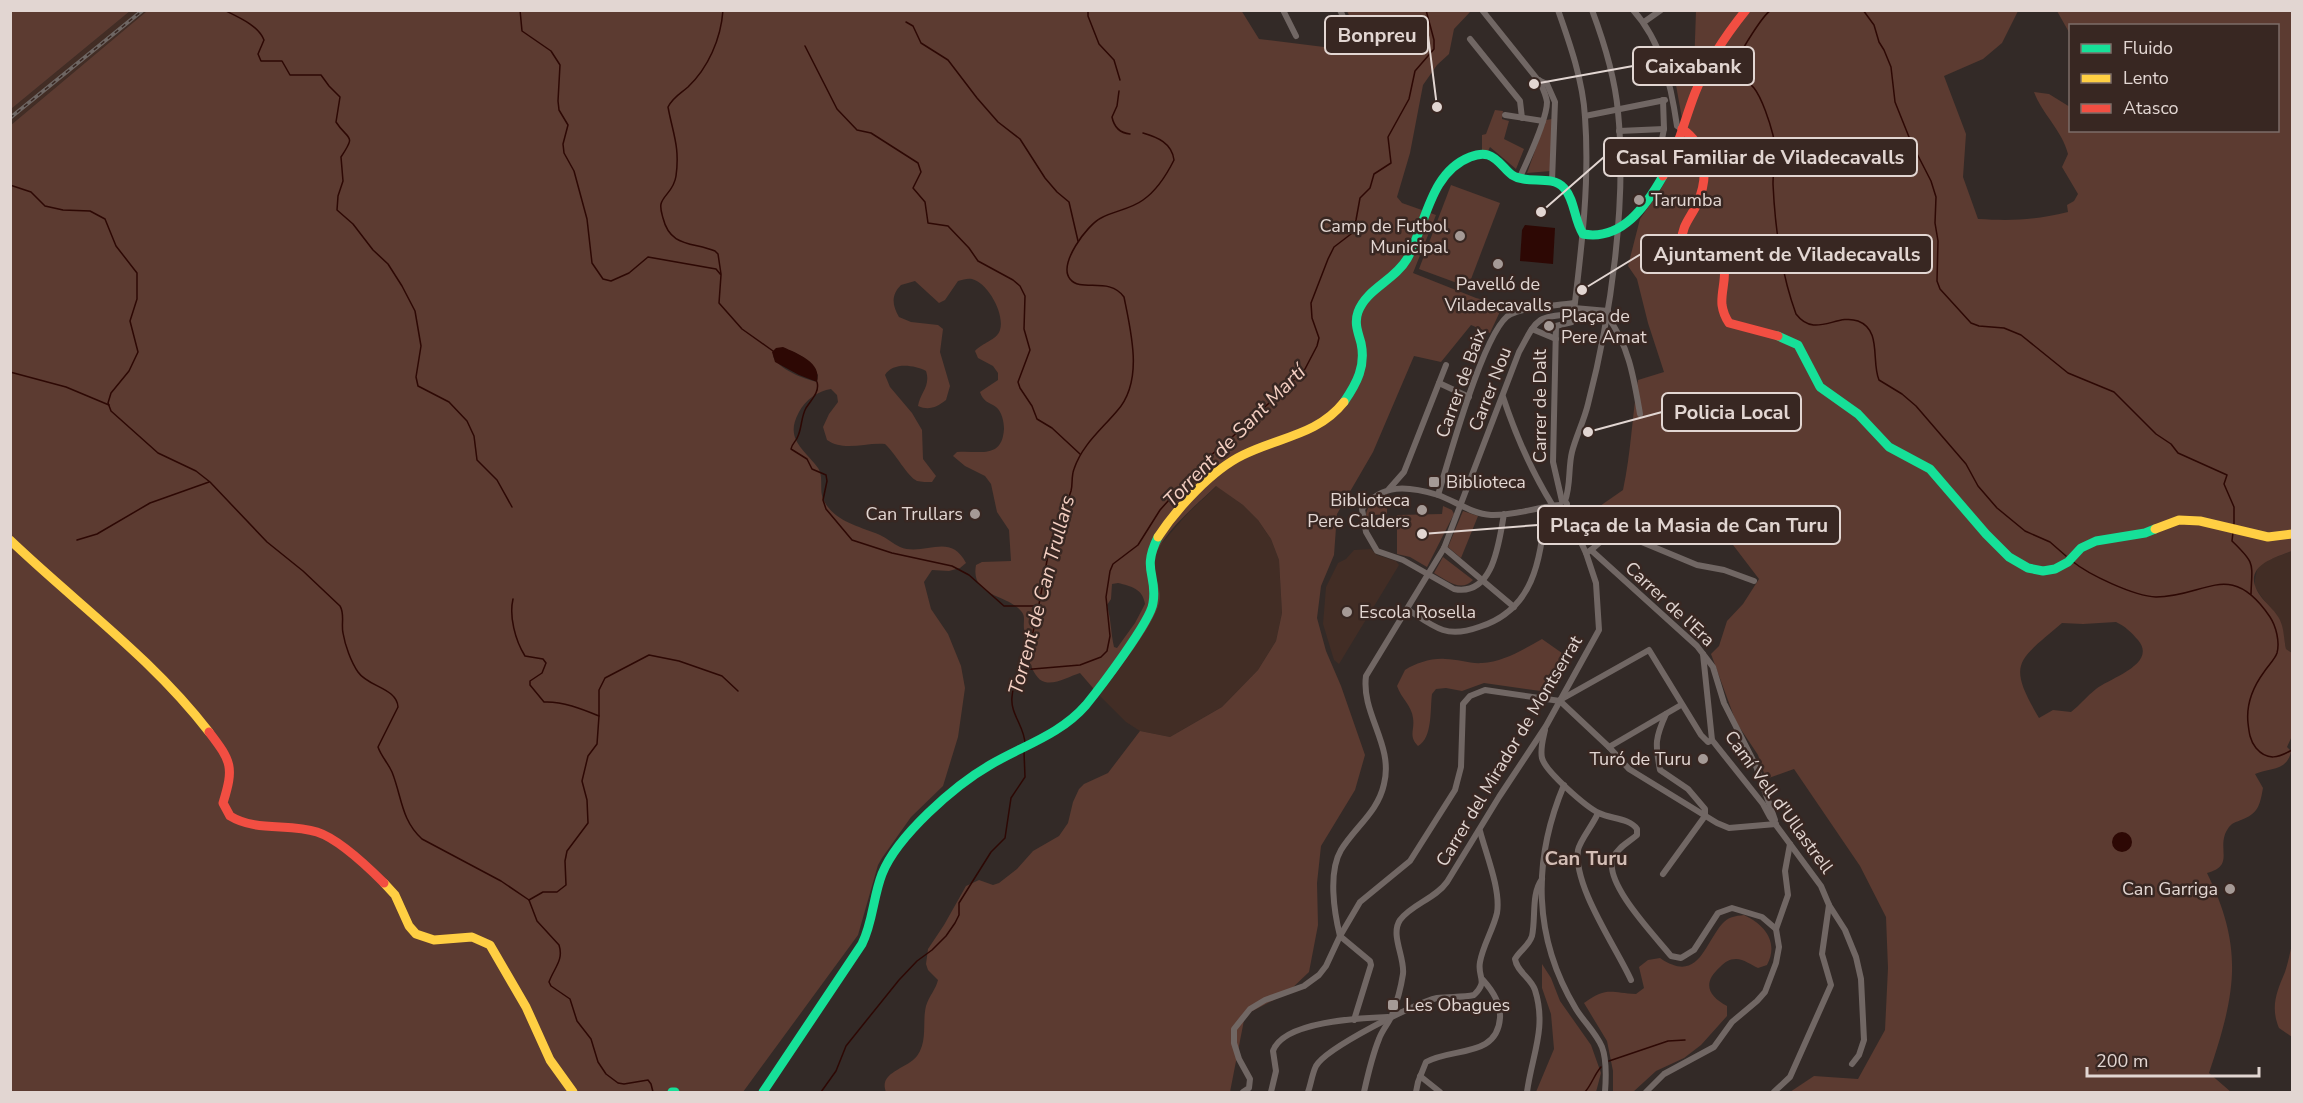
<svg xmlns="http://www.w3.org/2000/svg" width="2303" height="1103" font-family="'Nunito Sans',sans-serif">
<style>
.built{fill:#422d25}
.green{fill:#5c3b31;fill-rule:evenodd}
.water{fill:#2d0804}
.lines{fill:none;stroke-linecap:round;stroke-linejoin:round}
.stream{stroke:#2d0804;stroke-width:1.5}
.street{stroke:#716764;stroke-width:6}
.fast{stroke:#16e098;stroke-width:9}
.slow{stroke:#ffcf43;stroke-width:9}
.jam{stroke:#f24e42;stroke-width:9}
.rail-casing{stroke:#6e6663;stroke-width:4}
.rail{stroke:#382722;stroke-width:1.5;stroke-dasharray:4.5;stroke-linecap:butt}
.poi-dot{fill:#a59a96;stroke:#382722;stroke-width:2}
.labels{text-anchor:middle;stroke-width:5;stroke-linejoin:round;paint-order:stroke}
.poi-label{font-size:18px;fill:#e2d6d2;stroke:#382722;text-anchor:start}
.street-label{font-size:18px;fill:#e2d6d2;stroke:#382722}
.water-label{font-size:20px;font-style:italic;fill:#f5d0c3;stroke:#382722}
.neighbourhood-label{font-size:20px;font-weight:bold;fill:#d3bdb5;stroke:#382722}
.leader{fill:none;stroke:#e2d6d2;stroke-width:2}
.callout-dot{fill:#e2d6d2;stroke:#382722;stroke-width:2}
.callout{fill:#382722;stroke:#e2d6d2;stroke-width:2}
.callout-label{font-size:20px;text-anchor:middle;font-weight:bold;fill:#e2d6d2}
</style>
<rect width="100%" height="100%" fill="#332a27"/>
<g class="built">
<path d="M130 11H147L11 125V109Z"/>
<path d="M1217 486 1243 505 1258 520 1271 539 1279 560 1282 613 1276 641 1258 670 1222 707 1170 737 1140 731 1126 722 1099 695 1138 640 1155 574V551L1188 513Z"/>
<path d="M1371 549 1377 555 1396 561 1399 565 1339 664 1334 660 1323 624 1326 587 1338 563 1346 559 1354 550Z"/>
<path d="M2292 551V653L2286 649 2281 622 2261 596 2255 587V579L2258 566 2265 561Z"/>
</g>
<g class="green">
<path d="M11 10H130V11L11 109Z"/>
<path d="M1241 10 1259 39 1348 50 1354 47V26L1347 11H1471L1454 29 1449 54 1437 65 1423 85 1410 153 1397 197 1402 203 1436 215 1413 273 1476 298 1503 305 1490 333 1471 325 1441 362 1414 356 1373 452 1337 514 1334 555 1321 586 1317 618 1326 651 1341 686 1365 755 1355 790 1321 846 1317 883 1318 925 1309 972 1287 993 1245 1015 1230 1092H886C878 1072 907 1069 917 1056 928 1041 922 1022 926 1006 929 996 936 989 938 980L928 970 926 964 928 949 944 925 966 886 979 880 993 885 999 883 1017 869 1033 851 1059 836 1068 823 1073 802 1079 789 1084 784 1108 773 1140 731 1170 737 1222 707 1258 670 1276 641 1282 613 1279 560 1271 539 1258 520 1243 505 1216 486C1198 504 1156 537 1154 563 1153 576 1163 590 1159 603 1153 627 1115 674 1099 695L1080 673C1070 676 1055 685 1045 682 1030 679 1024 642 1024 629 1023 622 1026 616 1021 611 1007 594 970 597 976 565L982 562 1011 561 1009 530 997 512 991 484 985 476 965 466 953 456 957 452C979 450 1002 460 1004 429 1004 422 1002 412 996 407 989 402 983 402 980 392L998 380V373L993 366 978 358 975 351C982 343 997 340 1000 330 1005 314 988 283 972 279 967 278 963 280 958 281L945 300 939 303 915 281 901 285C891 295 892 305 899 317L911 322 938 325 943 329 940 352 950 386 946 400C937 407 929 411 918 406 920 393 931 386 926 371 914 365 893 362 885 375L890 387 912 413 922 430 923 459 936 476 932 482C928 482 921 482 917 481 907 476 896 454 885 444 866 442 844 452 827 440L823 427 829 414 838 402 837 395 831 389C818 391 805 400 799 412 784 439 804 449 818 468 824 477 819 489 823 499 834 522 859 526 880 535 887 538 893 544 900 547 924 557 950 531 966 563L960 568 949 571 932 570 924 582 931 609 948 634 961 666 965 688 958 737 943 786 911 817 882 858 878 865 858 935 743 1092H11V125L147 11ZM789 350 803 357 818 375 817 382C804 379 778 369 773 356ZM1118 583C1131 586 1143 589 1145 604L1135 623 1117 648 1114 647C1111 634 1111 619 1107 605L1111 599 1112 584Z"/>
<path d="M1696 11H2018L2002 43 1983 59 1944 76 1966 134 1963 177 1978 219C2013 221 2034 220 2068 212L2067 205 2074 201 2078 194 2062 167 2068 154C2062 130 2042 114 2034 92L2049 94 2070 107V130L2117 132V130H2278V26H2070V34L2057 11H2292V551C2270 559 2239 568 2262 598 2268 605 2276 612 2280 620 2284 628 2284 640 2286 649L2292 653V736L2287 747 2291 751C2288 771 2269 768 2255 774L2263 788C2260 805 2258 814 2241 820 2236 822 2232 823 2229 827 2214 847 2237 865 2207 873 2245 950 2235 995 2209 1073L2231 1092H1790L1814 1076 1858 1079 1885 1030 1888 968 1886 917 1860 866 1794 769 1766 779 1758 755 1736 722 1711 654 1719 646 1727 621 1743 604 1759 579 1730 541 1702 527 1647 514 1631 530 1619 527 1588 542 1577 522 1623 490C1631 453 1632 417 1638 380L1664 372 1648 323 1637 279 1628 266 1640 219 1661 189 1673 167 1685 135 1674 74 1694 68ZM2116 622C2125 626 2132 633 2138 640 2158 664 2110 678 2096 689 2087 696 2080 705 2071 712L2053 710 2039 718C2006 662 2018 661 2062 623L2083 624Z"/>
<path d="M1495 110 1503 111 1502 119 1509 121 1504 139 1524 149 1516 169 1490 147 1488 151 1482 150V135L1486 134Z"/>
<path d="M1552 119 1551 171 1527 173 1546 120Z"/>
<path d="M1451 185 1500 203 1468 287 1419 269Z"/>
<path d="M1387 494V514L1374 515V526H1367C1362 508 1373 500 1387 494Z"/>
<path d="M1443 506 1452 510 1454 514 1427 567 1410 557 1397 554V515L1442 514Z"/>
<path d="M1463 511 1478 516 1461 558 1448 547Z"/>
<path d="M1443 557 1473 580C1461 593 1446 580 1434 573Z"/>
<path d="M1542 639 1569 658 1557 686 1548 692 1484 683 1462 691 1446 688 1436 689 1432 694C1430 708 1433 738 1418 746 1408 736 1415 730 1413 718 1412 706 1401 698 1397 686L1405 670C1416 663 1432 658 1445 659 1458 659 1470 664 1482 663 1503 662 1524 649 1542 639Z"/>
<path d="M1744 915C1765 925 1779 942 1767 965L1758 968C1751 965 1744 959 1736 959 1729 959 1725 962 1720 967 1702 983 1708 996 1727 1006V1016L1701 1045 1684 1058 1656 1071 1633 1092H1613V1071L1607 1041 1584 1003C1607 986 1611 993 1636 994L1644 988 1639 967 1648 960 1660 958C1698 984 1704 945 1722 924 1728 917 1735 916 1744 915Z"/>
<path d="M2292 944V1037L2279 1028C2270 1007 2277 991 2285 972 2288 963 2290 953 2292 944Z"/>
<path d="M1542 964 1551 978 1560 1001 1591 1045 1601 1073 1596 1092H1536L1554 1049 1551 1014 1542 988Z"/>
</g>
<g class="water">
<path d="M1525 225 1555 228 1553 264 1520 261 1522 230Z"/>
<path d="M783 347C798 354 822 362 817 382L799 375 775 362 772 352 776 348Z"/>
<circle cx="2122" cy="842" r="10"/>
</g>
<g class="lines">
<g class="stream">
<path d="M224 10C238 17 258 25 264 40L258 54 261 61H282L290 75H321L329 86 340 97 336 122C348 141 357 133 341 157L343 181 338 196 337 210 353 224 373 250 388 264 402 286 415 311 421 346 416 377 418 386 449 402 467 421 474 436 477 460 497 480 512 507"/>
<path d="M520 10 522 31 551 51 560 65 558 101 559 110 568 125 563 144 564 153 574 171 587 219 592 263 603 279 611 281 629 273 648 257 716 269 721 275 719 303 742 329 773 351"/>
<path d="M1088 10V16L1099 44 1114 60 1120 80"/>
<path d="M1771 10C1763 15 1738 54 1737 63 1737 75 1747 80 1754 88 1762 98 1770 123 1773 135 1778 154 1773 166 1773 184 1775 228 1781 273 1796 314 1815 339 1836 313 1858 321 1882 330 1871 361 1879 380L1902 394 1916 406 1966 464 1978 486 1997 508 2025 531 2050 542 2066 556"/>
<path d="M1863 10 1874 25 1879 42 1884 50 1891 67 1895 102 1911 142 1931 181 1936 197 1935 223 1938 241 1937 281 1940 289 1971 323 1979 326 2004 328 2021 335 2068 373 2114 392 2156 434 2171 444 2178 453 2227 475 2224 484 2234 507V524"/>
<path d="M906 22 913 26 921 43 948 60 977 98 998 122 1020 139 1045 178 1057 192 1069 202 1078 241"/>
<path d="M805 46 837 109 857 130 871 133 918 163 921 172 913 188 925 202 928 223 948 226 969 248 978 261 1013 280 1020 286 1025 296 1024 329 1030 350 1018 382 1020 388 1032 406 1037 419 1052 428 1080 454"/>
<path d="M1119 91 1117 106 1112 117C1114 127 1120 133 1130 134"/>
<path d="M10 185 31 192 45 206 63 210 90 211 105 219 116 246 137 273V299L130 321 138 352 129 371 111 393 108 403 111 411 158 453 196 471 210 482 267 542 303 571 340 606C345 614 341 624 343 633 345 645 351 662 358 672 368 687 397 688 398 707L378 747C381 756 388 763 392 772 402 797 401 820 422 839L501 881 529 900"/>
<path d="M721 274 718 254 715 251C692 242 670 247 663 218 662 214 660 209 661 204 663 195 674 191 676 176 680 147 673 134 668 107 673 97 680 94 688 87 708 68 721 39 723 10"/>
<path d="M10 372 66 387 109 405"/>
<path d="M817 382C820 392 811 400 806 408 801 417 802 427 798 436 796 442 792 443 791 449L807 459 812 469 826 475 827 481 823 500 826 509 852 540 892 553 952 566 969 575 1004 606H1036"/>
<path d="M2233 532 2232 541C2256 564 2252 563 2251 594"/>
<path d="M77 540 97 534 150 503 209 482"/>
<path d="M2072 561C2089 575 2134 596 2156 597 2206 597 2230 558 2270 617 2276 626 2280 642 2277 653 2275 659 2268 666 2264 672 2253 687 2246 704 2248 723 2249 732 2250 741 2256 748 2268 762 2279 757 2292 750"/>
<path d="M513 599C509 616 515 640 525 656L543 659 546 663 542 673 530 681V685L544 702C562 701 582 709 599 716L597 744 588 756 582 781 587 800 588 823 567 851 565 861 566 885 557 892H543L529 900 537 921 559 945C564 960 554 968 549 982L551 986 570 999 577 1021 591 1039 598 1062 606 1074 618 1083 624 1084 648 1080 651 1084 653 1092"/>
<path d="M1021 670 1080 665 1101 657 1107 651 1110 636 1106 597 1110 571 1113 564 1138 545 1160 510 1202 463 1247 424 1305 369 1317 346 1319 338 1312 318 1311 303 1328 259 1334 247 1351 234 1356 220 1360 198 1370 188 1374 174 1391 163 1388 137 1409 99 1415 71 1434 49V40L1426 10"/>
<path d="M599 716V690L605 678 649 655 679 661 722 676 738 691"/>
<path d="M1025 744C1025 727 1010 714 1012 697 1014 674 1027 653 1033 632 1041 601 1044 569 1052 538 1057 521 1066 507 1071 491 1073 484 1071 477 1074 469 1082 445 1101 430 1117 411 1144 381 1131 332 1124 297 1109 276 1081 293 1070 279 1058 264 1087 225 1101 218 1114 211 1131 209 1143 200 1156 191 1167 174 1174 160 1172 143 1157 137 1143 133"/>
<path d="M1609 1061 1668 1041 1685 1040"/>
<path d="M821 1092 836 1071 846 1046 866 1021 899 980 917 961 932 950 946 936 955 923 959 915V903L991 852 1005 838 1011 798 1025 777 1024 752"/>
<path d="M1585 1092C1592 1084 1594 1075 1601 1067"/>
</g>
<g class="street">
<path d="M1283 10 1296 36"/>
<path d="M1340 10 1345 21"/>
<path d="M1482 10 1538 80 1547 84 1555 102 1552 181"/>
<path d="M1558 10C1570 44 1583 81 1585 117 1590 184 1581 252 1573 319L1572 322 1556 326 1553 462 1562 501"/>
<path d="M1633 10C1662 42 1671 85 1677 126L1682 129"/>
<path d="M1644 22 1661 10"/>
<path d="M1470 39 1520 101 1522 118"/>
<path d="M1505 115 1543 121"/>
<path d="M1585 116 1665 100"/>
<path d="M1619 131 1664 129"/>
<path d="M1620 154 1658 159 1664 129 1663 100"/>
<path d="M1519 179C1527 162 1547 119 1547 102 1546 94 1542 87 1539 80"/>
<path d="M1574 308 1608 311"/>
<path d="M1607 316C1629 345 1634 379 1640 414"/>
<path d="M1532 329 1556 339"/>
<path d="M1439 383 1469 397"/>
<path d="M1503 397C1516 436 1531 471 1553 506"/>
<path d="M1389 489 1404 472 1446 365"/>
<path d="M1438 495C1448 463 1485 325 1511 314 1527 306 1556 306 1574 303"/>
<path d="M1504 514C1499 541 1494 597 1454 589L1403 560 1377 551 1366 532 1362 509C1382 483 1408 486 1438 495 1455 501 1472 514 1491 515 1514 516 1537 507 1560 505"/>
<path d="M1444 548 1514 607"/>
<path d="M1591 550 1605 538 1620 533 1697 565 1724 570 1754 581"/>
<path d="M1586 553 1591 550 1697 646 1713 667 1724 703 1756 766 1775 820"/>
<path d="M1407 609C1418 616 1431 626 1443 630 1455 634 1468 631 1479 627 1536 609 1540 558 1546 507"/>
<path d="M1703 654 1712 740 1763 804 1770 817 1821 886 1829 905 1845 930 1856 957 1861 979 1864 1040 1859 1055 1852 1064"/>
<path d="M1560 700 1649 650 1701 735 1708 742 1712 740"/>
<path d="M1560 701 1609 747 1629 769 1717 823 1729 828 1776 824"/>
<path d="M1545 730C1543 739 1540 749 1542 758 1545 771 1586 807 1599 813 1611 819 1629 818 1637 829V835C1629 842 1618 847 1613 858 1603 883 1656 937 1671 956L1681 958 1694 950 1718 913 1732 908 1762 917 1776 929"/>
<path d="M1609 747 1681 705"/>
<path d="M1564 785C1532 861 1533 938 1576 1009 1584 1022 1596 1033 1602 1047 1607 1060 1606 1079 1605 1092"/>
<path d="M1598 813C1593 825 1580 840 1578 850 1573 886 1616 947 1631 980"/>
<path d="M1663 874 1705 816V809L1688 789 1660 770C1655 744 1655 738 1666 714"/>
<path d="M1340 936C1334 912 1328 872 1341 850 1355 827 1378 812 1384 784 1394 745 1361 714 1366 676L1444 548 1519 352C1536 321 1536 314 1574 315"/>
<path d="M1340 936 1370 961 1371 965 1354 1020"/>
<path d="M1420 1076 1440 1092"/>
<path d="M1243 1092 1249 1088 1250 1079 1239 1059 1234 1043V1029L1250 1009 1265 1000 1304 986 1319 975 1326 966 1340 936 1360 902 1410 861 1455 790 1461 767 1463 704 1470 696 1485 690 1560 701"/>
<path d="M1271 1092 1276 1071 1273 1051C1283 1021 1361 1018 1388 1017"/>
<path d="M1308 1092C1311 1084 1312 1074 1316 1066 1326 1048 1415 1003 1437 998 1449 996 1462 998 1474 995 1489 980 1477 978 1480 962 1483 945 1493 930 1497 913 1501 890 1486 854 1480 831"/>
<path d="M1364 1092C1368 1074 1372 1056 1379 1039 1382 1030 1389 1023 1392 1015 1397 1002 1401 987 1403 974 1405 957 1390 935 1400 920 1412 904 1435 899 1447 882L1499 797 1546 726 1599 630 1596 583 1586 553 1565 508 1567 504 1565 501C1571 485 1568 468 1572 452 1576 436 1584 421 1588 404 1611 316 1627 202 1618 112 1615 77 1604 42 1592 10"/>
<path d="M1416 1092 1418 1082 1426 1062C1453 1047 1497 1058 1500 1018 1501 1004 1492 990 1483 980"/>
<path d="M1527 1092C1532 1055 1547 1028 1535 990 1531 978 1517 972 1515 959 1520 950 1529 946 1532 936 1536 917 1531 894 1542 879"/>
<path d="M1646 1092 1664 1074 1714 1047 1732 1022 1757 1001 1765 992 1776 963 1779 947 1776 929 1788 895 1785 871 1790 844"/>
<path d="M1774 1092 1790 1077 1831 985 1822 954 1829 905"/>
</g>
<g class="fast">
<path d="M1778 336 1798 345 1820 387 1858 414 1889 447 1930 469 1986 534 2009 557 2028 568 2043 571 2055 569 2068 562 2081 548 2096 541 2145 533 2155 529"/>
<path d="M1344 402C1357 383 1366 366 1361 343 1358 332 1354 323 1358 312 1366 289 1395 280 1407 259 1426 226 1429 173 1470 157 1475 155 1482 153 1488 155 1498 158 1504 169 1512 175 1527 185 1551 174 1564 188 1575 200 1574 220 1583 234 1622 241 1646 206 1663 176"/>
<path d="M672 1092H675"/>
<path d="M763 1092 862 944C873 922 873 897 882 874 897 836 955 785 990 765 1022 746 1060 735 1086 705 1099 689 1151 621 1153 603 1158 575 1141 571 1158 537"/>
</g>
<g class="slow">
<path d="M2155 529 2179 520 2200 521 2268 537 2292 534"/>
<path d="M1158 537C1177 508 1212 470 1243 455 1279 437 1318 435 1344 402"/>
<path d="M10 540C77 604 152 658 209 732"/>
<path d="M384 883 395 895 409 926 416 934 434 940 472 937 490 945 526 1007 550 1060 573 1092"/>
</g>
<g class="jam">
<path d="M1682 129C1707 145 1709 178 1697 204 1691 217 1681 226 1682 242L1688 250C1696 251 1704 251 1712 254 1734 263 1720 287 1722 305 1723 312 1725 317 1729 323L1778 336"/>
<path d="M1663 176C1678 150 1684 121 1695 93 1707 63 1725 36 1746 10"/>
<path d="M209 732C232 762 234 767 223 803L230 816C256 832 289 823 317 832 339 839 367 866 384 883"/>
</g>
<g class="rail-casing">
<path id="rail" d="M10 118 143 10"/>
</g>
<use href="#rail" class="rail"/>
</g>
<g class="poi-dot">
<circle cx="1639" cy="200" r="6"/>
<circle cx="1460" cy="236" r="6"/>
<circle cx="1498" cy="264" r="6"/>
<circle cx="1549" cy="326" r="6"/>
<rect x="1428" y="476" width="12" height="12" rx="3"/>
<circle cx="1422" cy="510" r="6"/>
<circle cx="975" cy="514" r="6"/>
<circle cx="1347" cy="612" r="6"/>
<circle cx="1703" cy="759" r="6"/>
<circle cx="2230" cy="889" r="6"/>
<rect x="1387" y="999" width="12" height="12" rx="3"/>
</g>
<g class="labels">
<g class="poi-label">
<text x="1651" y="206">Tarumba</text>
<text x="1448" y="232" text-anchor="end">Camp de Futbol<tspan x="1448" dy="21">Municipal</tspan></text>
<text x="1498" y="290" text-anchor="middle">Pavelló de<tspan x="1498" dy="21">Viladecavalls</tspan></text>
<text x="1561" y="322">Plaça de<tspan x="1561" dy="21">Pere Amat</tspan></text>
<text x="1446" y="488">Biblioteca</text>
<text x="1410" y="506" text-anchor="end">Biblioteca<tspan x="1410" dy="21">Pere Calders</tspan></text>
<text x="963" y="520" text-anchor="end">Can Trullars</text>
<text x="1359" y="618">Escola Rosella</text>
<text x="1691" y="765" text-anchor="end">Turó de Turu</text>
<text x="2218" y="895" text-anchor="end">Can Garriga</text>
<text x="1405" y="1011">Les Obagues</text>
</g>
<g class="street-label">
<text transform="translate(1461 383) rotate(-70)" y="6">Carrer de Baix</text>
<text transform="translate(1490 389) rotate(-69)" y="6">Carrer Nou</text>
<text transform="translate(1540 406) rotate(-90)" y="6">Carrer de Dalt</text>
<text transform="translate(1670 604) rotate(43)" y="6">Carrer de l'Era</text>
<text transform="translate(1509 751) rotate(-59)" y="6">Carrer del Mirador de Montserrat</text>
<text transform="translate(1779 802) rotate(54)" y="6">Camí Vell d'Ullastrell</text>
</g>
<g class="water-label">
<text transform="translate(1234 436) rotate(-45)" y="7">Torrent de Sant Martí</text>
<text transform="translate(1041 595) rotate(-75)" y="7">Torrent de Can Trullars</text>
</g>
<g class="neighbourhood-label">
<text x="1586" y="865">Can Turu</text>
</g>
</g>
<path class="leader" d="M1437 107L1428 35M1534 84L1633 66M1541 212L1604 157M1582 290L1641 254M1588 432L1662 412M1422 534L1538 525"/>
<g class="callout-dot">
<circle cx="1437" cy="107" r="6"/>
<circle cx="1534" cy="84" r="6"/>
<circle cx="1541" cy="212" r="6"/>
<circle cx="1582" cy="290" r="6"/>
<circle cx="1588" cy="432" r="6"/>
<circle cx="1422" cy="534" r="6"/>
</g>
<g class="callout">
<rect x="1325" y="16" width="103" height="38" rx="6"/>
<rect x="1633" y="47" width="121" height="38" rx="6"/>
<rect x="1604" y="138" width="313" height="38" rx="6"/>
<rect x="1641" y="235" width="291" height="38" rx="6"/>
<rect x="1662" y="393" width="139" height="38" rx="6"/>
<rect x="1538" y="506" width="302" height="38" rx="6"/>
</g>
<g class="callout-label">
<text x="1377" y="42">Bonpreu</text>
<text x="1693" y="73">Caixabank</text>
<text x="1760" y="164">Casal Familiar de Viladecavalls</text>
<text x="1787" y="261">Ajuntament de Viladecavalls</text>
<text x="1732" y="419">Policia Local</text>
<text x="1689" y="532">Plaça de la Masia de Can Turu</text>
</g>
<rect width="2303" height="1103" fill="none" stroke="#e2d6d2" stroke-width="24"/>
<rect x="2069" y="24" width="210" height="108" fill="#382722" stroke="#7c6d68" stroke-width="1.5"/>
<rect x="2081" y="44" width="30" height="9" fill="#16e098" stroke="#7c6d68" stroke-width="1.5"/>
<text x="2123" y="54" font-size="18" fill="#e2d6d2">Fluido</text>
<rect x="2081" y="74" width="30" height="9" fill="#ffcf43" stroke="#7c6d68" stroke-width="1.5"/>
<text x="2123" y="84" font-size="18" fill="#e2d6d2">Lento</text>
<rect x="2081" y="104" width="30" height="9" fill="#f24e42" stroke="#7c6d68" stroke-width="1.5"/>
<text x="2123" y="114" font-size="18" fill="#e2d6d2">Atasco</text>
<path d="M2087 1067v9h172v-9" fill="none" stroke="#e2d6d2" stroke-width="3"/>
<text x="2096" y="1067" font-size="18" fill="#e2d6d2" stroke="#382722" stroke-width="4.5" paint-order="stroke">200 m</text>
</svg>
